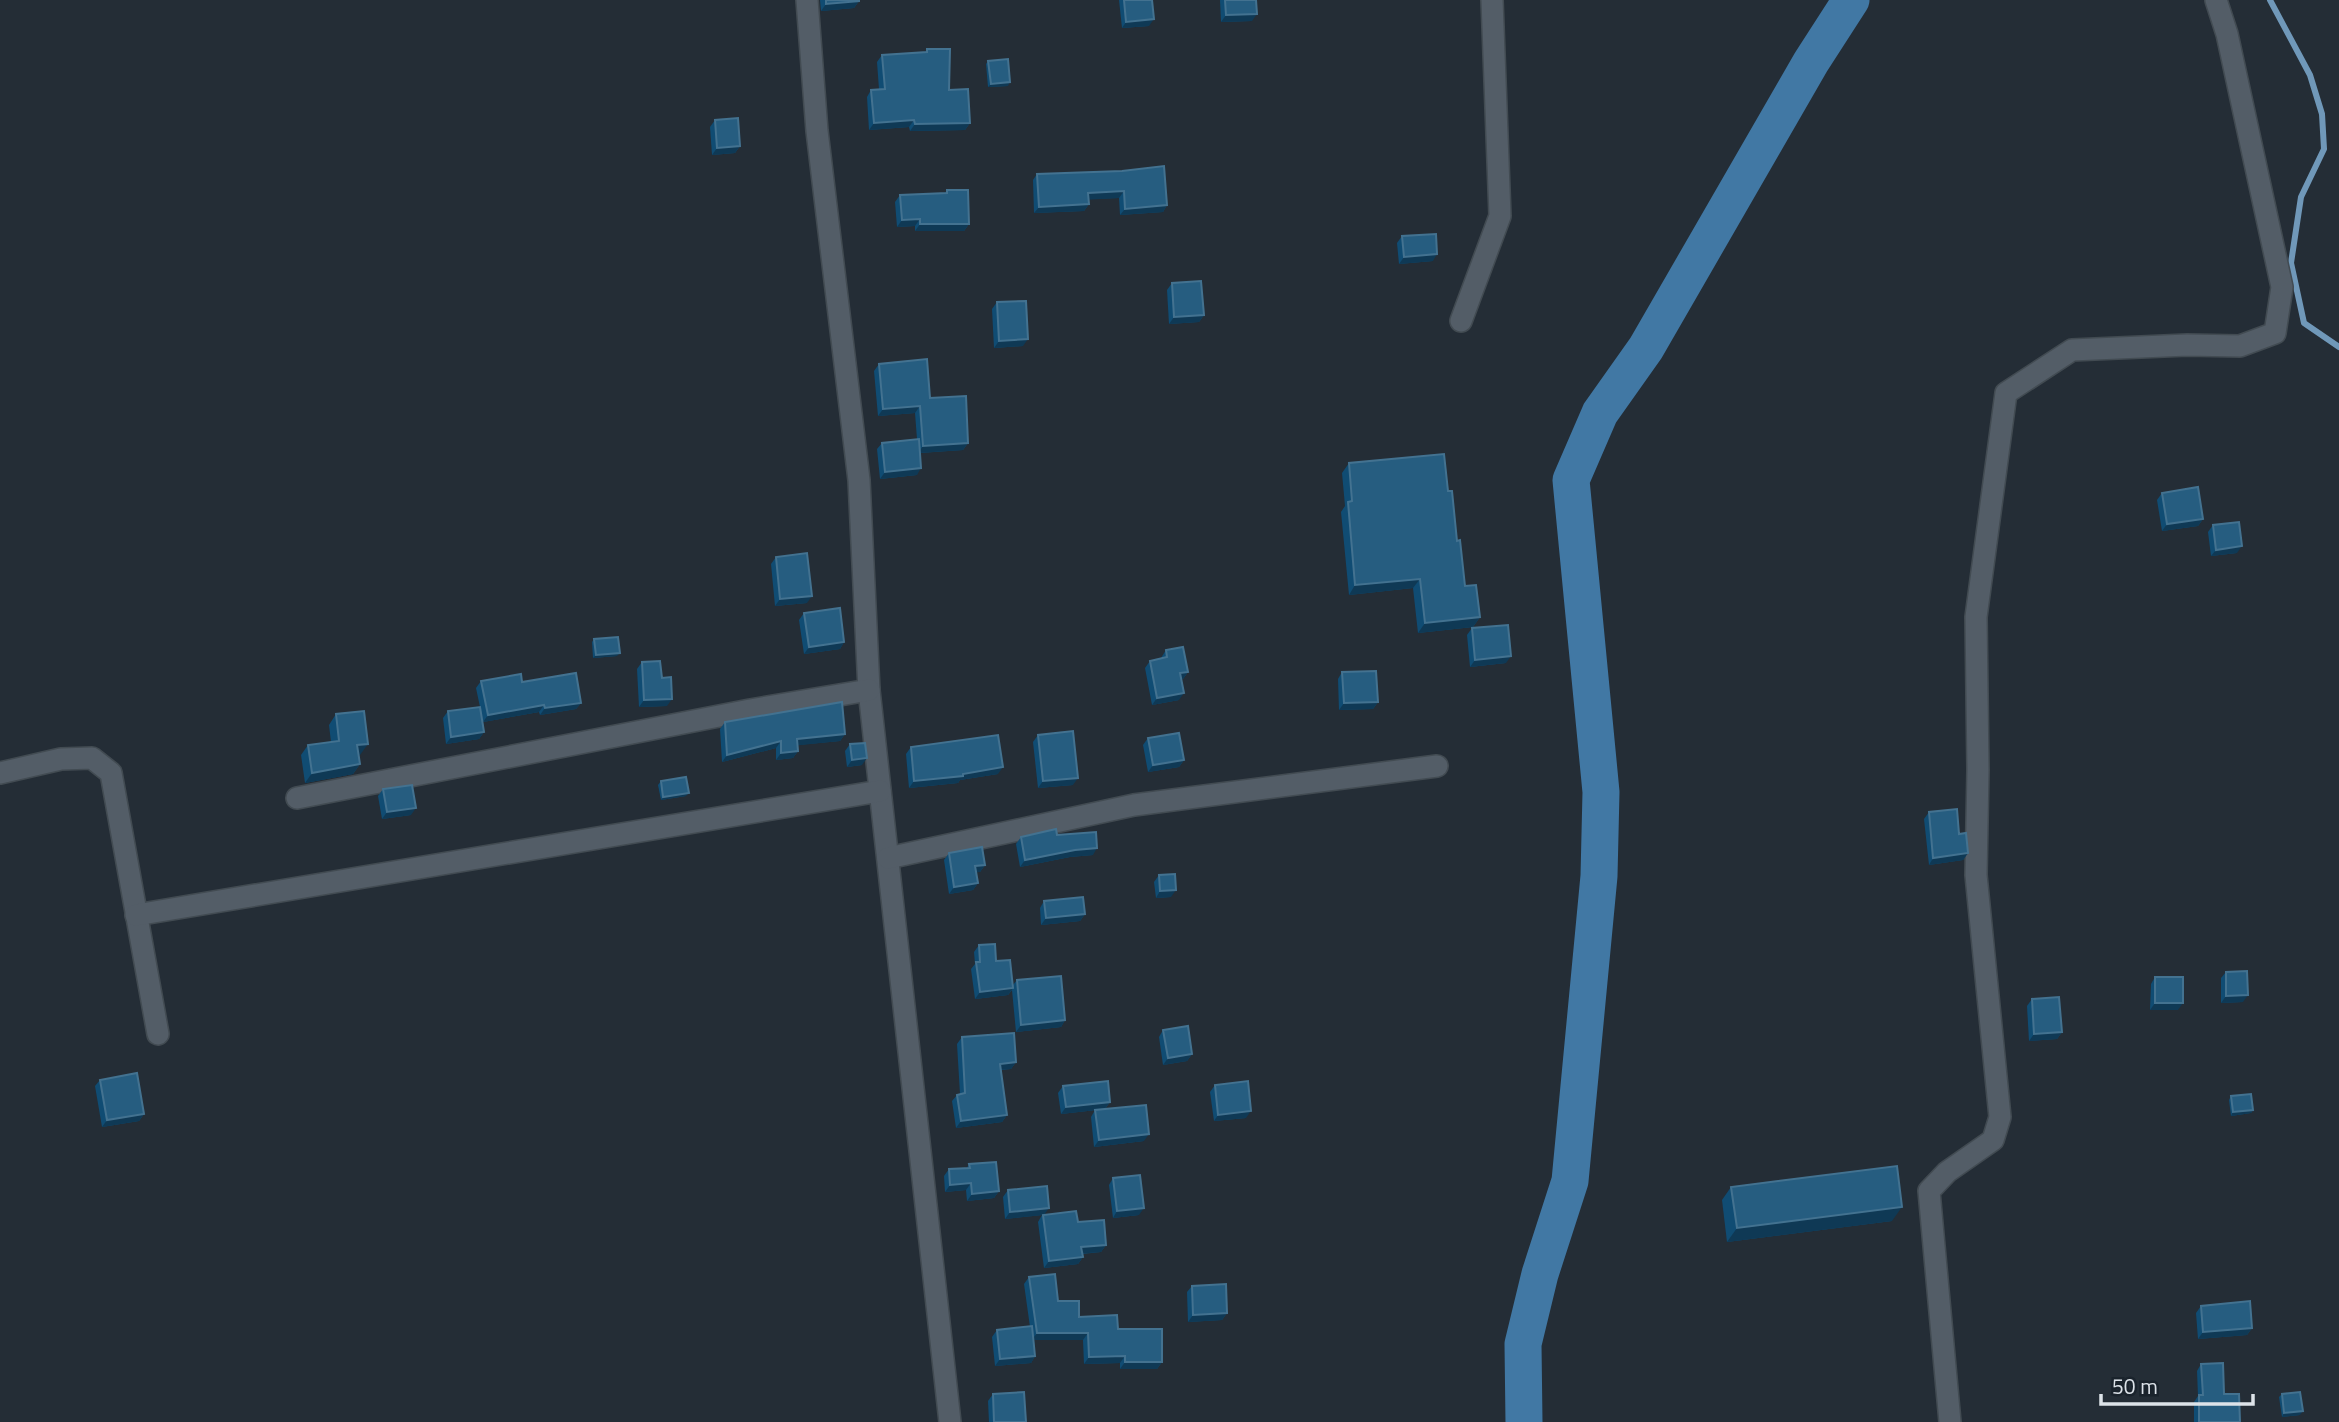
<svg xmlns="http://www.w3.org/2000/svg" width="2339" height="1422" font-family="'Titillium Web',sans-serif">
<style>
.lines{fill:none;stroke-linecap:round;stroke-linejoin:round}
.stream{stroke:#7098b9;stroke-width:6}
.river{stroke:#4178a4;stroke-width:37}
.minor-casing{stroke:#424b52;stroke-width:24}
.minor{stroke:#535d67;stroke-width:21}
.wall{fill:#104c73}
.shaded-wall{fill:#0f3955}
.building{fill:#265d80;stroke:#437290;stroke-width:2}
</style>
<rect width="100%" height="100%" fill="#242d36"/>
<g class="lines">
<path class="stream" d="M2270 0 2310 75 2322 114 2324 149 2301 197 2291 263 2304 323 2339 347"/>
<path class="river" d="M1524 1422 1523 1344 1540 1274 1570 1181 1599 876 1601 792 1571 480 1600 413 1646 348 1811 62 1851 0"/>
<g class="minor-casing">
<g id="minor">
<path d="M807 0 817 131 859 480 869 690 950 1422"/>
<path d="M1461 321 1500 216 1492 0"/>
<path d="M0 773 61 759 92 758 111 773 158 1034"/>
<path d="M297 798 750 710 869 690"/>
<path d="M888 858 1134 805 1437 766"/>
<path d="M136 915 880 791"/>
<path d="M1950 1422 1929 1191 1947 1172 1993 1140 2000 1117 1976 875 1978 770 1976 617 2006 393 2072 350 2187 345 2240 346 2275 333 2282 287 2227 34 2216 0"/>
</g>
</g>
<use href="#minor" class="minor"/>
</g>
<g class="wall">
<path d="M820 0H859V1L854 8 821 11Z"/>
<path d="M1119 0H1152L1149 26 1122 28Z"/>
<path d="M1220 0H1256L1252 21 1221 22Z"/>
<path d="M927 49 949 90 970 123 965 130 910 131 909 127 869 130 867 97 871 90 879 89 877 62 882 55 925 52Z"/>
<path d="M988 61 1008 86 988 87 986 64Z"/>
<path d="M715 120 740 146 735 153 712 155 710 127Z"/>
<path d="M1122 171 1167 205 1163 212 1120 215 1119 198 1088 199 1089 204 1084 211 1034 213 1033 180 1037 174Z"/>
<path d="M947 190 969 224 964 231H915V226L897 227 895 202 900 195 945 193Z"/>
<path d="M1402 236 1433 261 1399 264 1397 243Z"/>
<path d="M1172 283 1204 315 1199 322 1169 324 1167 290Z"/>
<path d="M997 302 1023 346 994 348 992 309Z"/>
<path d="M879 364 930 398 968 443 963 450 920 453 917 475 880 479 877 449 882 443 917 439 915 413 878 416 874 371Z"/>
<path d="M1349 463 1457 541 1465 586 1480 617 1473 627 1418 633 1413 588 1349 595 1341 512 1345 506 1342 473Z"/>
<path d="M2162 493 2203 519 2198 526 2162 531 2157 500Z"/>
<path d="M2213 525 2237 553 2211 556 2208 532Z"/>
<path d="M776 557 807 603 775 606 771 564Z"/>
<path d="M804 613 844 642 840 649 804 654 799 620Z"/>
<path d="M1472 628 1506 663 1470 667 1467 635Z"/>
<path d="M594 639 617 656 593 658 592 642Z"/>
<path d="M1166 650 1188 672 1183 679H1181L1179 700 1152 705 1145 668 1150 661 1161 658Z"/>
<path d="M642 662 662 678 667 706 639 707 637 669Z"/>
<path d="M1342 672 1378 702 1373 709 1339 710 1338 679Z"/>
<path d="M481 681 522 682 581 703 576 709 540 715 539 712 483 722 484 732 479 739 446 744 443 718 448 711 480 707 476 688Z"/>
<path d="M336 714 360 755H359L360 764 353 774 305 783 301 755 308 745 331 742 329 725Z"/>
<path d="M725 722 845 734 840 741 797 745 798 751 793 758 776 760V748L722 762 720 729Z"/>
<path d="M1038 735 1073 785 1038 788 1033 742Z"/>
<path d="M1148 738 1184 760 1179 767 1148 772 1143 745Z"/>
<path d="M850 744 862 765 847 767 845 751Z"/>
<path d="M911 747 998 774 960 780 958 783 909 788 906 754Z"/>
<path d="M661 781 686 796 661 800 658 785Z"/>
<path d="M383 789 411 815 382 819 378 796Z"/>
<path d="M1929 812 1959 834 1968 853 1963 860 1929 865 1924 819Z"/>
<path d="M1057 835 1093 855 1070 857 1020 867 1016 844 1021 837Z"/>
<path d="M949 853 985 865 980 872H976L978 883 973 890 949 894 944 860Z"/>
<path d="M1159 875 1171 897 1156 898 1154 882Z"/>
<path d="M1044 901 1085 914 1080 921 1041 925 1040 908Z"/>
<path d="M979 945 996 961 1013 985 1017 980 1065 1020 1061 1027 1016 1032 1012 990 1008 995 975 999 971 969 975 964 974 952Z"/>
<path d="M2226 972 2243 1002 2221 1003V978Z"/>
<path d="M2155 977 2178 1010H2150L2151 984Z"/>
<path d="M2032 999 2062 1032 2057 1039 2029 1041 2027 1006Z"/>
<path d="M1163 1030 1192 1054 1187 1061 1163 1065 1159 1037Z"/>
<path d="M962 1037 1016 1062 1011 1069 1001 1070 1007 1115 1002 1122 956 1128 952 1101 957 1095 960 1094 957 1044Z"/>
<path d="M100 1080 144 1114 139 1121 102 1127 95 1086Z"/>
<path d="M1215 1085 1246 1118 1214 1121 1210 1092Z"/>
<path d="M1063 1086 1110 1102 1105 1109 1061 1114 1058 1093Z"/>
<path d="M2231 1096 2253 1110 2251 1113 2231 1116 2229 1100Z"/>
<path d="M1095 1110 1144 1141 1094 1147 1091 1117Z"/>
<path d="M969 1164 999 1191 994 1198 967 1201 966 1190 945 1192 944 1176 949 1169 967 1168Z"/>
<path d="M1113 1178 1139 1215 1113 1218 1109 1185Z"/>
<path d="M1731 1187 1892 1221 1727 1242 1722 1200Z"/>
<path d="M1008 1190 1044 1215 1078 1222 1106 1245 1101 1252 1082 1254 1083 1257 1078 1264 1044 1268 1038 1222 1042 1215 1005 1219 1003 1197Z"/>
<path d="M1029 1277 1079 1317 1118 1329 1162 1362 1157 1369H1120V1363L1084 1364 1083 1340H1034L1035 1356 1031 1363 995 1366 992 1337 997 1330 1030 1327 1024 1284Z"/>
<path d="M1192 1286 1227 1313 1222 1320 1188 1322 1187 1292Z"/>
<path d="M2201 1306 2252 1328 2247 1335 2198 1339 2196 1313Z"/>
<path d="M2201 1364 2224 1394 2240 1422H2194V1402L2198 1396 2197 1371Z"/>
<path d="M993 1394 1026 1422H989L988 1401Z"/>
<path d="M2282 1394 2300 1415 2282 1417 2279 1397Z"/>
</g>
<g class="shaded-wall">
<path d="M859 1 854 8 821 11 826 4Z"/>
<path d="M1257 14 1252 21 1221 22 1226 15Z"/>
<path d="M1154 19 1149 26 1122 28 1126 22Z"/>
<path d="M1010 82 1008 86 988 87 991 84Z"/>
<path d="M914 120 909 127 869 130 874 123Z"/>
<path d="M970 123 965 130 910 131 915 124Z"/>
<path d="M740 146 735 153 712 155 717 148Z"/>
<path d="M1124 191 1119 198 1083 200 1088 193Z"/>
<path d="M1089 204 1084 211 1034 213 1039 207Z"/>
<path d="M1167 205 1163 212 1120 215 1125 209Z"/>
<path d="M920 219 915 226 897 227 902 220Z"/>
<path d="M920 224H969L964 231H915Z"/>
<path d="M1437 254 1433 261 1399 264 1404 257Z"/>
<path d="M1204 315 1199 322 1169 324 1174 317Z"/>
<path d="M1028 339 1023 346 994 348 999 341Z"/>
<path d="M920 406 915 413 878 416 883 409Z"/>
<path d="M968 443 963 450 918 453 923 446Z"/>
<path d="M921 468 917 475 880 479 885 472Z"/>
<path d="M2203 519 2198 526 2162 531 2167 524Z"/>
<path d="M2242 546 2237 553 2211 556 2216 550Z"/>
<path d="M1420 579 1413 588 1349 595 1355 585Z"/>
<path d="M812 596 807 603 775 606 780 599Z"/>
<path d="M1480 617 1473 627 1418 633 1425 623Z"/>
<path d="M844 642 840 649 804 654 809 647Z"/>
<path d="M620 653 617 656 593 658 596 655Z"/>
<path d="M1511 656 1506 663 1470 667 1475 660Z"/>
<path d="M1188 672 1183 679 1175 680 1180 673Z"/>
<path d="M1184 693 1179 700 1152 705 1157 698Z"/>
<path d="M672 699 667 706 639 707 644 700Z"/>
<path d="M1378 702 1373 709 1339 710 1344 703Z"/>
<path d="M581 703 576 709 540 715 545 708Z"/>
<path d="M544 705 539 712 483 722 488 715Z"/>
<path d="M484 732 479 739 446 744 451 737Z"/>
<path d="M845 734 840 741 792 746 797 739Z"/>
<path d="M781 741 776 748 722 762 727 755Z"/>
<path d="M368 744 360 755 350 756 357 745Z"/>
<path d="M798 751 793 758 776 760 781 753Z"/>
<path d="M867 758 862 765 847 767 852 760Z"/>
<path d="M1184 760 1179 767 1148 772 1153 765Z"/>
<path d="M360 764 353 774 305 783 312 773Z"/>
<path d="M1003 767 998 774 960 780 958 783 909 788 914 781Z"/>
<path d="M1078 778 1073 785 1038 788 1043 781Z"/>
<path d="M689 793 686 796 661 800 663 797Z"/>
<path d="M416 808 411 815 382 819 387 812Z"/>
<path d="M1097 848 1093 855 1070 857 1020 867 1025 860 1075 850Z"/>
<path d="M1968 853 1963 860 1929 865 1933 858Z"/>
<path d="M985 865 980 872 970 873 975 866Z"/>
<path d="M978 883 973 890 949 894 954 887Z"/>
<path d="M1176 890 1171 897 1156 898 1160 891Z"/>
<path d="M1085 914 1080 921 1041 925 1046 918Z"/>
<path d="M1013 988 1008 995 975 999 980 992Z"/>
<path d="M2248 995 2243 1002 2221 1003 2226 996Z"/>
<path d="M2155 1003H2183L2178 1010H2150Z"/>
<path d="M1065 1020 1061 1027 1016 1032 1021 1025Z"/>
<path d="M2062 1032 2057 1039 2029 1041 2034 1034Z"/>
<path d="M1192 1054 1187 1061 1163 1065 1168 1058Z"/>
<path d="M1016 1062 1011 1069 995 1070 1000 1064Z"/>
<path d="M1110 1102 1105 1109 1061 1114 1066 1107Z"/>
<path d="M2253 1110 2251 1113 2231 1116 2233 1112Z"/>
<path d="M1251 1111 1246 1118 1214 1121 1218 1115Z"/>
<path d="M144 1114 139 1121 102 1127 107 1120Z"/>
<path d="M1007 1115 1002 1122 956 1128 961 1121Z"/>
<path d="M1149 1134 1144 1141 1094 1147 1099 1140Z"/>
<path d="M971 1183 966 1190 945 1192 950 1185Z"/>
<path d="M999 1191 994 1198 967 1201 972 1194Z"/>
<path d="M1902 1207 1892 1221 1727 1242 1737 1228Z"/>
<path d="M1049 1208 1044 1215 1005 1219 1010 1212Z"/>
<path d="M1144 1208 1139 1215 1113 1218 1117 1211Z"/>
<path d="M1106 1245 1101 1252 1076 1254 1081 1247Z"/>
<path d="M1083 1257 1078 1264 1044 1268 1049 1261Z"/>
<path d="M1227 1313 1222 1320 1188 1322 1193 1315Z"/>
<path d="M2252 1328 2247 1335 2198 1339 2203 1332Z"/>
<path d="M1037 1333H1088L1083 1340H1032Z"/>
<path d="M1035 1356 1031 1363 995 1366 1000 1359Z"/>
<path d="M1125 1356 1120 1363 1084 1364 1089 1357Z"/>
<path d="M1125 1362H1162L1157 1369H1120Z"/>
<path d="M2303 1411 2300 1415 2282 1417 2284 1413Z"/>
</g>
<g class="building">
<path d="M826 0H859V1L826 4Z"/>
<path d="M1124 0H1152L1154 19 1126 22Z"/>
<path d="M1225 0H1256L1257 14 1226 15Z"/>
<path d="M927 49H950L949 90 968 89 970 123 915 124 914 120 874 123 871 90 885 89 882 55 927 52Z"/>
<path d="M1008 59 1010 82 991 84 988 61Z"/>
<path d="M738 118 740 146 717 148 715 120Z"/>
<path d="M1164 166 1167 205 1125 209 1124 191 1088 193 1089 204 1039 207 1037 174 1122 171Z"/>
<path d="M947 190H968L969 224H920V219L902 220 900 195 947 193Z"/>
<path d="M1436 234 1437 254 1404 257 1402 236Z"/>
<path d="M1201 281 1204 315 1174 317 1172 283Z"/>
<path d="M1026 301 1028 339 999 341 997 302Z"/>
<path d="M927 359 930 398 966 396 968 443 923 446 920 406 883 409 879 364Z"/>
<path d="M919 439 921 468 885 472 882 443Z"/>
<path d="M1444 454 1448 491H1452L1457 541 1460 540 1465 586 1476 585 1480 617 1425 623 1420 579 1355 585 1348 502 1352 501 1349 463Z"/>
<path d="M2198 487 2203 519 2167 524 2162 493Z"/>
<path d="M2239 522 2242 546 2216 550 2213 525Z"/>
<path d="M807 553 812 596 780 599 776 557Z"/>
<path d="M840 608 844 642 809 647 804 613Z"/>
<path d="M1508 625 1511 656 1475 660 1472 628Z"/>
<path d="M618 637 620 653 596 655 594 639Z"/>
<path d="M1183 647 1188 672 1180 673 1184 693 1157 698 1150 661 1167 657 1166 650Z"/>
<path d="M660 661 662 678 671 677 672 699 644 700 642 662Z"/>
<path d="M1376 671 1378 702 1344 703 1342 672Z"/>
<path d="M576 673 581 703 545 708 544 705 488 715 481 681 521 674 522 682Z"/>
<path d="M842 702 845 734 797 739 798 751 781 753V741L727 755 725 722Z"/>
<path d="M480 707 484 732 451 737 448 711Z"/>
<path d="M364 711 368 744 357 745 360 764 312 773 308 745 339 741 336 714Z"/>
<path d="M1073 731 1078 778 1043 781 1038 735Z"/>
<path d="M1179 733 1184 760 1153 765 1148 738Z"/>
<path d="M998 735 1003 767 963 774V776L914 781 911 747Z"/>
<path d="M865 743 867 758 852 760 850 744Z"/>
<path d="M686 777 689 793 663 797 661 781Z"/>
<path d="M412 785 416 808 387 812 383 789Z"/>
<path d="M1957 809 1959 834 1966 833 1968 853 1933 858 1929 812Z"/>
<path d="M1056 829 1057 835 1096 832 1097 848 1075 850 1025 860 1021 837Z"/>
<path d="M982 847 985 865 975 866 978 883 954 887 949 853Z"/>
<path d="M1175 874 1176 890 1160 891 1159 875Z"/>
<path d="M1083 897 1085 914 1046 918 1044 901Z"/>
<path d="M995 944 996 961 1010 960 1013 988 980 992 976 962H980L979 945Z"/>
<path d="M2247 971 2248 995 2226 996V972Z"/>
<path d="M1061 976 1065 1020 1021 1025 1017 980Z"/>
<rect x="2155" y="977" width="28" height="26"/>
<path d="M2059 997 2062 1032 2034 1034 2032 999Z"/>
<path d="M1188 1026 1192 1054 1168 1058 1163 1030Z"/>
<path d="M1014 1033 1016 1062 1000 1064 1007 1115 961 1121 957 1095 965 1093 962 1037Z"/>
<path d="M137 1073 144 1114 107 1120 100 1080Z"/>
<path d="M1108 1081 1110 1102 1066 1107 1063 1086Z"/>
<path d="M1248 1081 1251 1111 1218 1115 1215 1085Z"/>
<path d="M2251 1094 2253 1110 2233 1112 2231 1096Z"/>
<path d="M1146 1105 1149 1134 1099 1140 1095 1110Z"/>
<path d="M996 1162 999 1191 972 1194 971 1183 950 1185 949 1169 970 1168 969 1164Z"/>
<path d="M1897 1166 1902 1207 1737 1228 1731 1187Z"/>
<path d="M1140 1175 1144 1208 1117 1211 1113 1178Z"/>
<path d="M1047 1186 1049 1208 1010 1212 1008 1190Z"/>
<path d="M1076 1211 1078 1222 1104 1220 1106 1245 1081 1247 1083 1257 1049 1261 1043 1215Z"/>
<path d="M1055 1274 1058 1301H1079V1317L1117 1315 1118 1329H1162V1362H1125V1356L1089 1357 1088 1333H1037L1029 1277Z"/>
<path d="M1226 1284 1227 1313 1193 1315 1192 1286Z"/>
<path d="M2250 1301 2252 1328 2203 1332 2201 1306Z"/>
<path d="M1032 1326 1035 1356 1000 1359 997 1330Z"/>
<path d="M2223 1363 2224 1394H2239L2240 1422H2199V1395H2203L2201 1364Z"/>
<path d="M1024 1392 1026 1422H994L993 1394Z"/>
<path d="M2300 1392 2303 1411 2284 1413 2282 1394Z"/>
</g>
<path d="M2101 1394v10h152v-10" fill="none" stroke="#dde3e9" stroke-width="3.5"/>
<text x="2112" y="1394" font-size="21" fill="#dde3e9" stroke="#1a232c" stroke-width="5" paint-order="stroke">50 m</text>
</svg>
